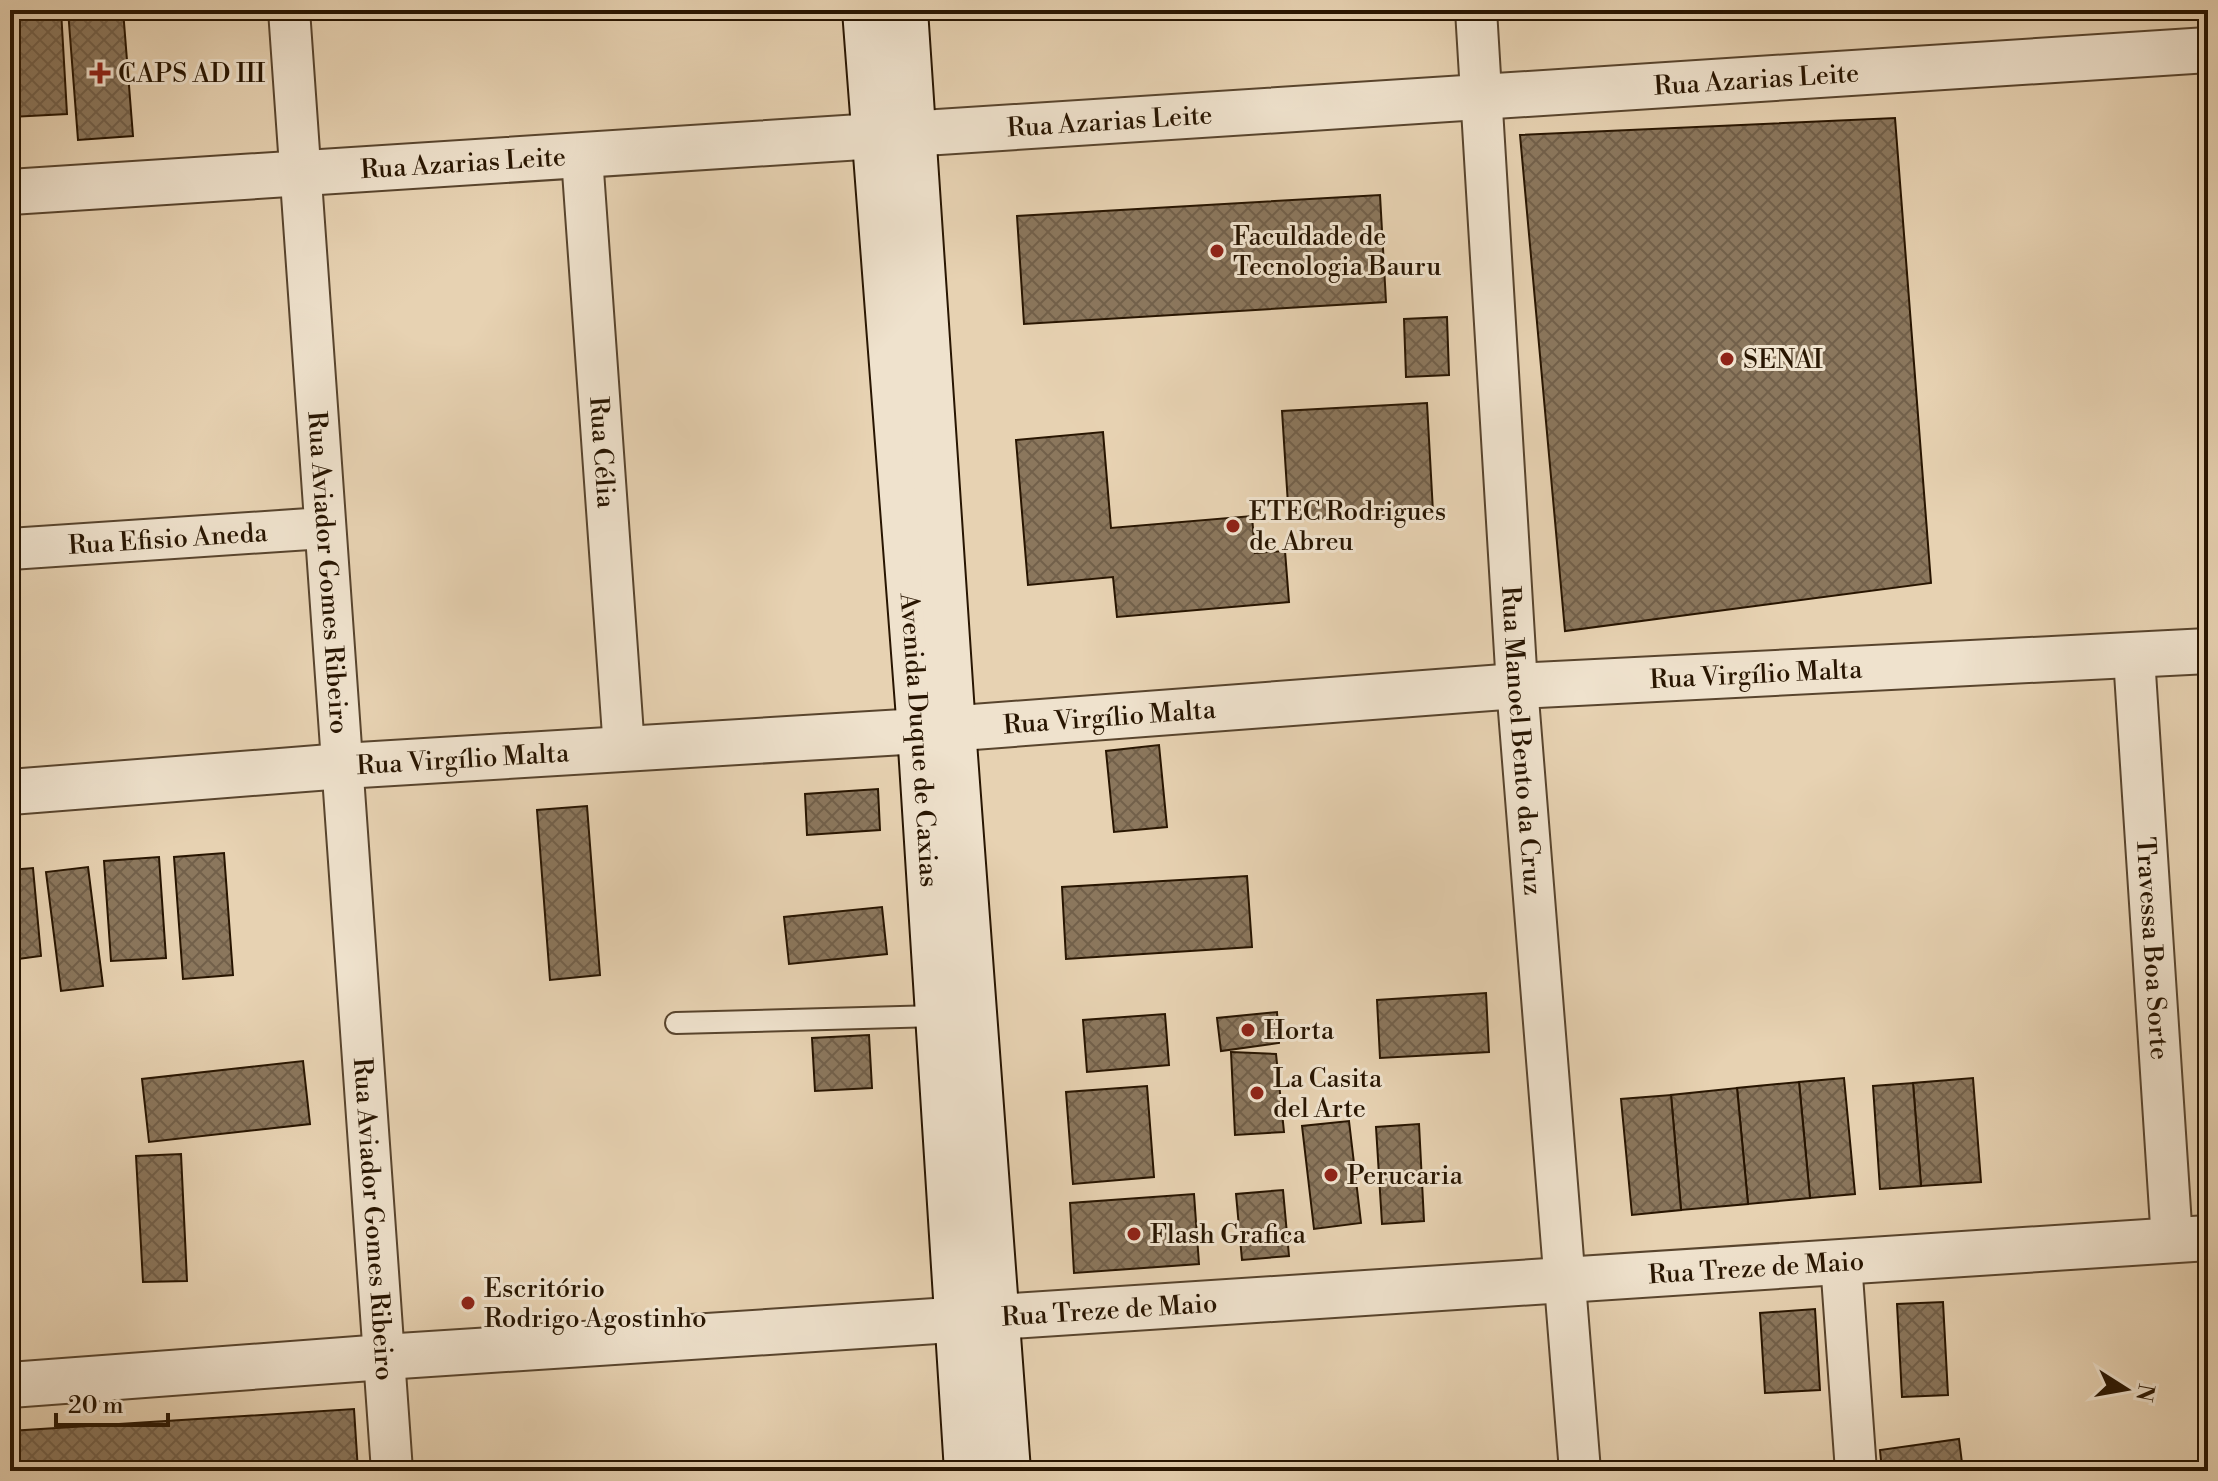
<svg xmlns="http://www.w3.org/2000/svg" width="2218" height="1481" font-family="'Libre Bodoni',serif">
<style>
.building{fill:url(#building-cross-hatch);stroke:#281501;stroke-width:2}
.lines{fill:none;stroke-linecap:round;stroke-linejoin:round}
.service-casing{stroke:#58442d;stroke-width:24}
.minor-casing{stroke:#58442d;stroke-width:44}
.tertiary-casing{stroke:#58442d;stroke-width:48}
.secondary-casing{stroke:#281501;stroke-width:48}
.service{stroke:#efe2cd;stroke-width:20}
.minor{stroke:#efe2cd;stroke-width:40}
.tertiary{stroke:#efe2cd;stroke-width:44}
.secondary{stroke:#efe2cd;stroke-width:44}
.poi-dot{fill:#8f2418;stroke:#efe2cd;stroke-width:3}
.labels{text-anchor:middle;stroke-width:6;stroke-linejoin:round;paint-order:stroke}
.poi-label{font-size:26px;fill:#281501;stroke:#efe2cd;text-anchor:start}
.street-label{font-size:26px;fill:#281501;stroke:#efe2cd}
</style>
<defs>
<pattern id="building-cross-hatch" width="8" height="8" patternUnits="userSpaceOnUse" patternTransform="scale(2)"><rect width="8" height="8" fill="#8b775d"/><path d="M0 0l8 8M0 8l8-8" fill="none" stroke="#72604a"/></pattern>
</defs>
<rect width="100%" height="100%" fill="#e7d2b2"/>
<filter id="stains"><feTurbulence type="fractalNoise" baseFrequency=".0025" numOctaves="4"/><feColorMatrix values="0 0 0 0 .2 0 0 0 0 .09 0 0 0 0 .02 0 0 0 .5 -.17"/></filter>
<radialGradient id="worn" r=".72"><stop offset=".6" stop-color="#630" stop-opacity="0"/><stop offset="1" stop-color="#630" stop-opacity=".3"/></radialGradient>
<g class="building">
<path d="M10 10H61L67 114 11 117Z"/>
<path d="M68 10H123L133 136 78 140Z"/>
<path d="M1895 118 1931 583 1565 631 1520 135Z"/>
<path d="M1380 195 1386 302 1024 324 1017 216Z"/>
<path d="M1447 317 1449 375 1406 377 1404 319Z"/>
<path d="M1427 403 1433 512 1289 520 1282 411Z"/>
<path d="M1103 432 1111 528 1252 516 1255 553 1285 551 1289 602 1117 617 1113 577 1028 585 1016 440Z"/>
<path d="M1159 745 1167 827 1114 832 1106 751Z"/>
<path d="M878 789 880 830 807 835 805 794Z"/>
<path d="M587 806 600 975 550 980 537 810Z"/>
<path d="M224 853 233 975 183 979 174 857Z"/>
<path d="M159 857 166 958 111 961 104 861Z"/>
<path d="M88 867 103 986 61 991 46 872Z"/>
<path d="M33 868 41 956 10 960V870Z"/>
<path d="M1247 876 1252 947 1066 959 1062 887Z"/>
<path d="M882 907 887 954 789 964 784 917Z"/>
<path d="M1486 993 1489 1052 1380 1058 1377 1000Z"/>
<path d="M1277 1012 1279 1043 1221 1051 1217 1018Z"/>
<path d="M1165 1014 1169 1065 1087 1072 1083 1020Z"/>
<path d="M869 1035 872 1088 815 1091 812 1038Z"/>
<path d="M1231 1052 1276 1054 1284 1132 1235 1135Z"/>
<path d="M303 1061 310 1124 149 1142 142 1079Z"/>
<path d="M1844 1078 1855 1194 1810 1198 1799 1082Z"/>
<path d="M1973 1078 1981 1182 1921 1186 1913 1083Z"/>
<path d="M1799 1082 1810 1198 1748 1204 1737 1088Z"/>
<path d="M1913 1083 1921 1186 1880 1189 1873 1086Z"/>
<path d="M1147 1086 1154 1177 1073 1184 1066 1092Z"/>
<path d="M1737 1088 1748 1204 1681 1210 1671 1095Z"/>
<path d="M1671 1095 1681 1210 1632 1215 1621 1099Z"/>
<path d="M1349 1121 1361 1223 1314 1229 1302 1126Z"/>
<path d="M1419 1124 1424 1221 1382 1224 1376 1127Z"/>
<path d="M181 1154 187 1281 143 1282 136 1156Z"/>
<path d="M1283 1190 1289 1256 1242 1260 1236 1194Z"/>
<path d="M1194 1194 1199 1264 1074 1273 1070 1203Z"/>
<path d="M1943 1302 1948 1395 1902 1397 1897 1304Z"/>
<path d="M1815 1309 1820 1390 1765 1393 1760 1313Z"/>
<path d="M354 1409 358 1471H10V1431Z"/>
<path d="M1959 1439 1963 1471H1882L1880 1450Z"/>
<path d="M1709 1468 1710 1471H1639Z"/>
</g>
<g class="lines">
<g class="service-casing">
<path id="service" d="M676 1023 937 1016"/>
</g>
<g class="minor-casing">
<g id="minor">
<path id="s1" d="M289 10 392 1471"/>
<path id="s2" d="M1476 10 1517 686 1580 1471"/>
<path id="s3" d="M582 157 624 749"/>
<path id="s4" d="M10 549 324 528"/>
<path id="s5" d="M2134 657 2172 1241"/>
<path d="M1841 1262 1856 1471"/>
</g>
</g>
<g class="tertiary-casing">
<g id="tertiary">
<path id="s6" d="M10 192 2208 50"/>
<path id="s7" d="M10 792 343 766 920 731 1517 686 2208 651"/>
<path id="s8" d="M10 1385 384 1357 2208 1238"/>
</g>
</g>
<g class="secondary-casing">
<g id="secondary">
<path id="s9" d="M865 10 920 731 967 1471"/>
<path d="M905 10 953 729 1008 1471"/>
</g>
</g>
<use href="#service" class="service"/>
<use href="#minor" class="minor"/>
<use href="#tertiary" class="tertiary"/>
<use href="#secondary" class="secondary"/>
</g>
<g class="poi-dot">
<path d="M96 61h8v8h8v8h-8v8h-8v-8h-8v-8h8z"/>
<circle cx="1217" cy="251" r="8"/>
<circle cx="1727" cy="359" r="8"/>
<circle cx="1233" cy="526" r="8"/>
<circle cx="1248" cy="1030" r="8"/>
<circle cx="1257" cy="1093" r="8"/>
<circle cx="1331" cy="1175" r="8"/>
<circle cx="1134" cy="1234" r="8"/>
<circle cx="468" cy="1303" r="8"/>
</g>
<g class="labels">
<g class="poi-label">
<text x="118" y="82">CAPS AD III</text>
<text x="1233" y="245">Faculdade de<tspan x="1233" dy="30">Tecnologia Bauru</tspan></text>
<text x="1743" y="368">SENAI</text>
<text x="1249" y="520">ETEC Rodrigues<tspan x="1249" dy="30">de Abreu</tspan></text>
<text x="1264" y="1039">Horta</text>
<text x="1273" y="1087">La Casita<tspan x="1273" dy="30">del Arte</tspan></text>
<text x="1347" y="1184">Perucaria</text>
<text x="1150" y="1243">Flash Grafica</text>
<text x="484" y="1297">Escritório<tspan x="484" dy="30">Rodrigo Agostinho</tspan></text>
</g>
<g class="street-label">
<text dy="9" stroke="none"><textPath href="#s6" startOffset="1750">Rua Azarias Leite</textPath></text>
<text dy="9" stroke="none"><textPath href="#s6" startOffset="1102">Rua Azarias Leite</textPath></text>
<text dy="9" stroke="none"><textPath href="#s6" startOffset="454">Rua Azarias Leite</textPath></text>
<text dy="9" stroke="none"><textPath href="#s3" startOffset="296">Rua Célia</textPath></text>
<text dy="9" stroke="none"><textPath href="#s4" startOffset="158">Rua Efisio Aneda</textPath></text>
<text dy="9" stroke="none"><textPath href="#s1" startOffset="564">Rua Aviador Gomes Ribeiro</textPath></text>
<text dy="9" stroke="none"><textPath href="#s7" startOffset="1750">Rua Virgílio Malta</textPath></text>
<text dy="9" stroke="none"><textPath href="#s7" startOffset="1102">Rua Virgílio Malta</textPath></text>
<text dy="9" stroke="none"><textPath href="#s9" startOffset="732">Avenida Duque de Caxias</textPath></text>
<text dy="9" stroke="none"><textPath href="#s2" startOffset="732">Rua Manoel Bento da Cruz</textPath></text>
<text dy="9" stroke="none"><textPath href="#s7" startOffset="454">Rua Virgílio Malta</textPath></text>
<text dy="9" stroke="none"><textPath href="#s5" startOffset="292">Travessa Boa Sorte</textPath></text>
<text dy="9" stroke="none"><textPath href="#s1" startOffset="1212">Rua Aviador Gomes Ribeiro</textPath></text>
<text dy="9" stroke="none"><textPath href="#s8" startOffset="1750">Rua Treze de Maio</textPath></text>
<text dy="9" stroke="none"><textPath href="#s8" startOffset="1102">Rua Treze de Maio</textPath></text>
</g>
</g>
<rect width="2218" height="1481" fill="none" stroke="#e7d2b2" stroke-width="40"/>
<rect x="12" y="12" width="2194" height="1457" fill="none" stroke="#281501" stroke-width="4"/>
<rect x="20" y="20" width="2178" height="1441" fill="none" stroke="#281501" stroke-width="2"/>
<g transform="translate(2126 1389) rotate(101)" stroke="#efe2cd" stroke-width="6" paint-order="stroke">
<path d="M0-6L14 30L0 20L-14 30Z" fill="#281501"/>
<text y="-12" font-size="22" font-weight="bold" text-anchor="middle" fill="#281501">N</text>
</g>
<path d="M56 1413v12h112v-12" fill="none" stroke="#281501" stroke-width="4"/>
<text x="68" y="1413" font-size="24" fill="#281501" stroke="#efe2cd" stroke-width="6" paint-order="stroke">20 m</text>
<rect width="100%" height="100%" filter="url(#stains)"/>
<rect width="100%" height="100%" fill="url(#worn)"/>
</svg>
